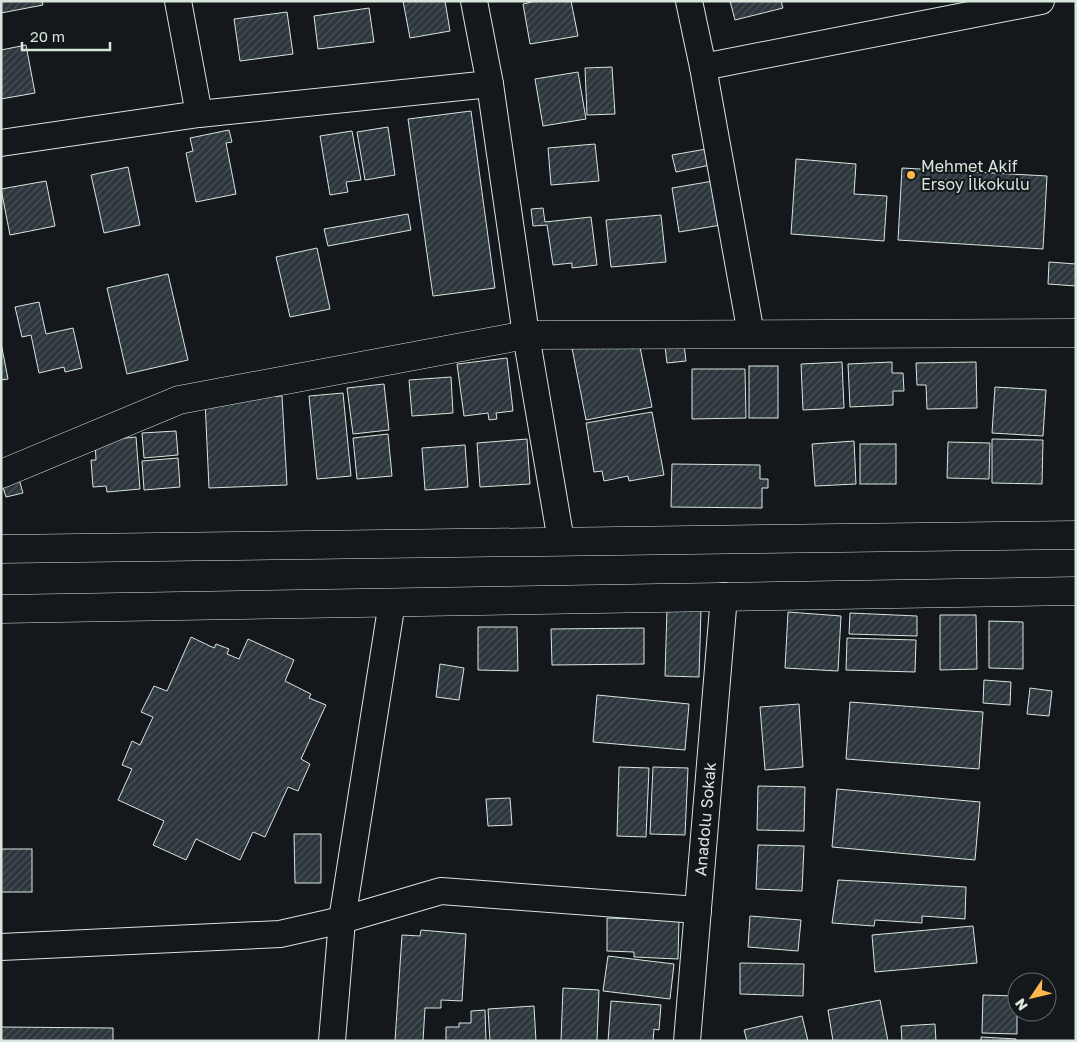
<svg xmlns="http://www.w3.org/2000/svg" width="1077" height="1042" font-family="'Golos Text',sans-serif">
<style>
.building{fill:url(#building-hatch);stroke:#d8e6dc}
.lines{fill:none;stroke-linecap:round;stroke-linejoin:round}
.street-casing{stroke:#d8e6dc;stroke-width:28}
.secondary-casing{stroke:#d8e6dc;stroke-width:29}
.street{stroke:#14181c;stroke-width:26}
.secondary{stroke:#14181c;stroke-width:28}
.poi-dot{fill:#ffb74d;stroke:#14181c;stroke-width:2}
.labels{text-anchor:middle;stroke-width:4;stroke-linejoin:round;paint-order:stroke}
.poi-label{font-size:16px;fill:#d8e6dc;stroke:#14181c;text-anchor:start}
.street-label{font-size:16px;fill:#d8e6dc;stroke:#14181c}
</style>
<defs>
<pattern id="building-hatch" width="6" height="6" patternUnits="userSpaceOnUse" patternTransform="scale(1.25)"><rect width="6" height="6" fill="#2c363c"/><path d="M-1 1l2-2M0 6l6-6M5 7l2-2" fill="none" stroke="#4a5358"/></pattern>
</defs>
<rect width="100%" height="100%" fill="#14181c"/>
<g class="building">
<path d="M1 1H42L43 5 1 13Z"/>
<path d="M403 1H445L450 31 410 38Z"/>
<path d="M536 1H571L578 36 530 44 523 4Z"/>
<path d="M730 1H781L783 8 735 20Z"/>
<path d="M369 8 374 42 318 49 314 16Z"/>
<path d="M287 12 293 54 240 61 234 19Z"/>
<path d="M26 45 35 93 1 99V50Z"/>
<path d="M612 67 615 114 587 115 585 68Z"/>
<path d="M578 72 586 119 543 126 535 79Z"/>
<path d="M471 111 495 288 433 296 408 119Z"/>
<path d="M388 127 395 175 365 180 357 132Z"/>
<path d="M229 130 232 142 226 143 236 194 196 202 186 153 193 151 190 138Z"/>
<path d="M352 131 361 180 346 182 348 192 330 195 320 136Z"/>
<path d="M595 144 599 181 551 185 548 148Z"/>
<path d="M712 148 715 164 676 172 672 155Z"/>
<path d="M796 159 856 164 854 194 887 196 884 241 791 234Z"/>
<path d="M128 167 140 225 104 233 91 175Z"/>
<path d="M902 168 1047 176 1043 249 898 240Z"/>
<path d="M719 180 727 224 679 232 672 188Z"/>
<path d="M46 181 55 226 10 235 1 189Z"/>
<path d="M543 208 545 222 591 217 597 265 572 268V263L553 265 547 225 533 226 531 209Z"/>
<path d="M408 214 411 230 328 246 324 229Z"/>
<path d="M661 215 666 262 611 267 606 220Z"/>
<path d="M317 248 330 309 290 317 276 257Z"/>
<path d="M1049 262 1076 264V286L1048 284Z"/>
<path d="M168 274 188 360 127 374 107 288Z"/>
<path d="M39 302 46 334 73 328 82 368 65 372 64 367 39 373 31 335 22 337 15 307Z"/>
<path d="M683 336 686 361 667 363 664 338Z"/>
<path d="M639 342 652 407 586 420 572 348Z"/>
<path d="M1 343 8 379 1 380Z"/>
<path d="M507 358 513 411 496 413 497 419 489 420 488 413 464 416 457 364Z"/>
<path d="M842 362 844 408 803 410 801 364Z"/>
<path d="M892 362V373H903L904 391H893V405L850 407 848 364Z"/>
<path d="M976 362 977 408 927 409 926 385H917L916 363Z"/>
<rect x="749" y="366" width="29" height="52"/>
<path d="M692 369H745L746 418 692 419Z"/>
<path d="M451 377 453 413 412 416 409 380Z"/>
<path d="M384 384 389 430 353 434 347 388Z"/>
<path d="M995 387 1046 390 1043 436 992 433Z"/>
<path d="M343 393 351 476 317 479 309 396Z"/>
<path d="M282 396 287 485 209 488 205 400Z"/>
<path d="M652 412 664 475 629 481 628 476 604 481 602 471 594 472 586 423Z"/>
<path d="M176 431 178 455 144 458 142 433Z"/>
<path d="M388 434 392 476 357 479 353 438Z"/>
<path d="M136 437 140 489 107 492 106 486 93 487 91 460H96L95 441Z"/>
<path d="M527 439 530 484 480 487 477 443Z"/>
<path d="M992 439 1043 440 1042 484 992 483Z"/>
<path d="M854 441 856 484 815 486 812 444Z"/>
<path d="M948 442 990 443 989 479 947 478Z"/>
<rect x="860" y="444" width="36" height="40"/>
<path d="M465 445 468 487 425 490 422 448Z"/>
<path d="M178 458 180 487 144 490 142 461Z"/>
<path d="M672 464 760 465V479H768V488H762V508L671 507Z"/>
<path d="M17 472 23 493 6 497 1 481Z"/>
<path d="M667 608 701 609 699 677 665 676Z"/>
<path d="M788 612 841 616 838 671 785 668Z"/>
<path d="M850 613 917 616V636L849 634Z"/>
<path d="M940 615H976L977 669 940 670Z"/>
<path d="M989 621 1023 622V669L989 668Z"/>
<path d="M478 627H517L518 671 478 670Z"/>
<path d="M644 628V664L552 665 551 629Z"/>
<path d="M191 637 214 648 216 644 229 649 227 654 239 659 248 639 294 660 285 681 311 694 309 698 326 705 301 759 310 764 298 791 288 787 265 837 253 832 240 860 196 839 186 860 153 845 164 821 118 800 132 769 122 765 132 741 140 745 153 717 141 712 154 686 167 691Z"/>
<path d="M847 638 916 640 915 672 846 670Z"/>
<path d="M440 664 464 668 459 700 436 697Z"/>
<path d="M984 680 1011 682 1010 705 983 703Z"/>
<path d="M1030 688 1052 691 1049 716 1027 714Z"/>
<path d="M597 695 689 704 685 750 593 742Z"/>
<path d="M850 702 983 712 979 769 846 759Z"/>
<path d="M799 704 803 767 765 770 760 707Z"/>
<path d="M619 767 649 768 646 837 617 836Z"/>
<path d="M653 767 688 768 685 835 650 834Z"/>
<path d="M758 786 805 787 804 831 757 830Z"/>
<path d="M837 789 980 802 975 860 832 847Z"/>
<path d="M510 798 512 825 488 826 486 799Z"/>
<path d="M294 834H321V883H295Z"/>
<path d="M758 845 804 846 802 891 756 889Z"/>
<rect x="1" y="849" width="31" height="43"/>
<path d="M838 880 966 887 965 919 922 916V923L875 920 874 926 832 923Z"/>
<path d="M750 916 801 920 798 951 748 947Z"/>
<path d="M607 918 679 920 678 959 634 957V952L607 951Z"/>
<path d="M973 926 977 963 875 972 872 935Z"/>
<path d="M421 930 466 934 462 1001 441 1000V1008H425L423 1041H395L402 935 420 936Z"/>
<path d="M608 956 674 964 670 999 603 991Z"/>
<path d="M740 963 804 964 803 996 740 994Z"/>
<path d="M563 988 599 990 597 1041H561Z"/>
<path d="M983 995 1017 996V1034L982 1033Z"/>
<path d="M880 1000 888 1041H833L828 1010Z"/>
<path d="M611 1001 661 1005 659 1030 654 1029 653 1041H608Z"/>
<path d="M534 1006 536 1041H490L488 1009Z"/>
<path d="M485 1010 486 1041H446V1027H459V1023H471V1011Z"/>
<path d="M802 1016 808 1041H747L744 1030Z"/>
<path d="M935 1024 936 1041H902L901 1026Z"/>
<path d="M1 1027 113 1028V1041H1Z"/>
<path d="M981 1037 1016 1039V1041H981Z"/>
</g>
<g class="lines">
<g class="street-casing">
<g id="street">
<path d="M178 1 199 114"/>
<path d="M474 1 490 84 526 335 561 541"/>
<path d="M689 1 703 67 751 334"/>
<path d="M703 67 1041 1"/>
<path d="M1 143 199 114 490 84"/>
<path d="M1 947 280 934 342 920 441 891 698 910"/>
<path d="M332 1041 342 920 392 602"/>
<path d="M687 1041 724 596"/>
</g>
</g>
<g class="secondary-casing">
<g id="secondary">
<path d="M1 474 179 400 526 335 1076 333"/>
<path d="M1 549 1076 535"/>
<path d="M1 609 1076 591"/>
</g>
</g>
<use href="#street" class="street"/>
<use href="#secondary" class="secondary"/>
</g>
<circle class="poi-dot" cx="911" cy="175" r="5"/>
<g class="labels">
<g class="poi-label">
<text x="921" y="172">Mehmet Akif<tspan x="921" dy="18">Ersoy İlkokulu</tspan></text>
</g>
<g class="street-label">
<text transform="translate(705 819) rotate(-85)" y="6">Anadolu Sokak</text>
</g>
</g>
<rect width="1077" height="1042" fill="none" stroke="#d8e6dc" stroke-width="5"/>
<g transform="translate(1032 997) rotate(235)"><circle r="24" fill="#14181c" stroke="#626a69"/>
<path d="M0-4L9 19L0 12L-9 19Z" fill="#ffb74d"/>
<text y="-8" font-size="14" font-weight="bold" text-anchor="middle" fill="#d8e6dc">N</text>
</g>
<path d="M22 42v8h88v-8" fill="none" stroke="#d8e6dc" stroke-width="2.5"/>
<text x="30" y="42" font-size="15" fill="#d8e6dc" stroke="#14181c" stroke-width="4" paint-order="stroke">20 m</text>
</svg>
